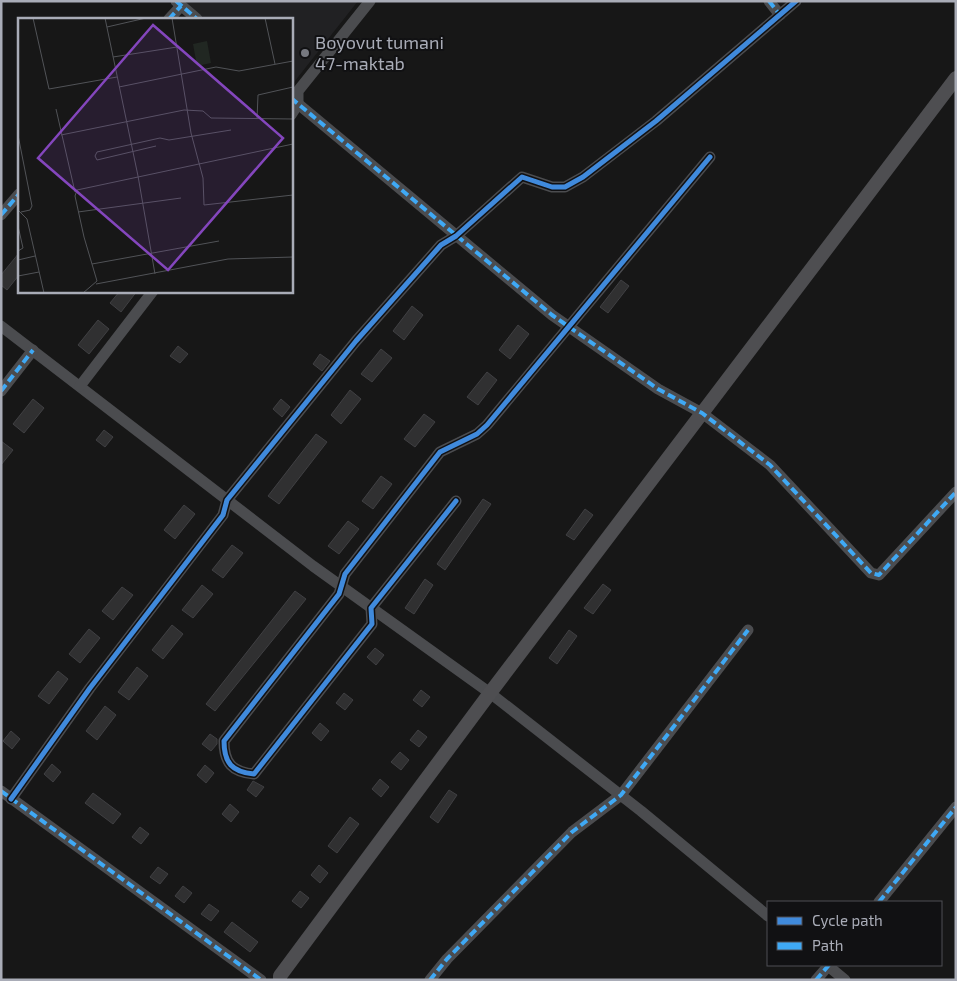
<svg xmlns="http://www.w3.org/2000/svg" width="957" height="981" font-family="'Exo 2',sans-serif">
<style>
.built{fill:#212123}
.building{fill:#303031;stroke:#404043}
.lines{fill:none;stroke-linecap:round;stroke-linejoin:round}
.minor{stroke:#4b4c4f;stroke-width:11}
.major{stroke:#4e4e51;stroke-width:14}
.quiet{stroke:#3fa9f5;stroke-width:4;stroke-dasharray:8 4;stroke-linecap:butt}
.cycleway-casing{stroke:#111113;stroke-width:8}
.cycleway{stroke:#408adc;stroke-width:5}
.poi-dot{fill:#76787f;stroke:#111113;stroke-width:2}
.labels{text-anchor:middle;stroke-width:4;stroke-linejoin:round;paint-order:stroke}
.poi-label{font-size:18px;fill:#a9acb7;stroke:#111113;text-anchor:start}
.inset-road{fill:none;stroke:#515357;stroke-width:1}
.view{fill:#8446bd;fill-opacity:0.15;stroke:#8446bd;stroke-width:2.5}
.inset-edge{fill:none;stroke:#a9acb7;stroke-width:2.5}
</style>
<rect width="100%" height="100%" fill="#171717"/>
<path class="built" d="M182 1H358L291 86V19H203Z"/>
<g class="building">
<path d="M19 253V275L7 290 1 285V275Z"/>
<path d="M621 280 629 286 608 313 600 307Z"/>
<path d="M120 291H137L121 312 110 303Z"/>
<path d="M412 306 423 315 404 340 393 331Z"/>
<path d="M98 320 109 329 89 354 78 345Z"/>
<path d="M518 325 529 334 510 359 499 350Z"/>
<path d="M178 346 188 354 180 363 170 356Z"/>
<path d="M381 349 392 358 372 382 361 374Z"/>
<path d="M320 354 330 361 322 371 313 364Z"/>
<path d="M487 372 497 380 478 405 467 397Z"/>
<path d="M350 390 361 399 341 424 331 415Z"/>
<path d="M33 399 44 408 24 433 13 424Z"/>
<path d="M281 399 290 407 282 417 273 409Z"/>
<path d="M424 414 435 422 415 447 404 439Z"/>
<path d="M104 430 113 437 105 447 96 440Z"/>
<path d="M316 434 327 442 279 504 268 496Z"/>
<path d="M1 441 13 450 1 465Z"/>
<path d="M381 476 392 484 373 509 362 501Z"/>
<path d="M483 499 491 504 445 570 437 564Z"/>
<path d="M184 505 195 514 175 539 164 530Z"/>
<path d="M585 509 593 515 574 540 566 535Z"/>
<path d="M348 521 359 529 339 554 328 546Z"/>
<path d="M232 545 243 553 223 578 212 570Z"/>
<path d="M425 579 433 585 414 614 405 608Z"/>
<path d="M603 584 611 590 593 614 584 608Z"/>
<path d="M202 585 213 594 193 618 182 610Z"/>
<path d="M122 587 133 595 113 620 102 611Z"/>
<path d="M295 591 306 599 215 711 206 704Z"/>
<path d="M172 625 183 634 163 659 152 650Z"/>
<path d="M89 629 100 638 80 663 69 654Z"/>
<path d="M569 630 577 636 557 664 549 658Z"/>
<path d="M375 648 384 655 376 665 367 657Z"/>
<path d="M137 667 148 676 129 700 118 692Z"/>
<path d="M58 671 68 679 49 704 38 696Z"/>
<path d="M421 690 430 697 422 707 413 700Z"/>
<path d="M344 693 353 700 345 710 336 703Z"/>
<path d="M105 706 116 715 97 740 86 731Z"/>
<path d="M320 723 329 731 321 741 312 733Z"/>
<path d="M418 730 427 737 419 747 410 740Z"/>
<path d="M11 731 20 739 12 749 3 741Z"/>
<path d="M210 734 217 739V744L211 751 202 744Z"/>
<path d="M400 752 409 760 401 770 391 762Z"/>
<path d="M52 764 61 772 53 782 44 774Z"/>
<path d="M205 765 214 773 206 783 197 775Z"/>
<path d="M380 779 389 787 381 797 372 789Z"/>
<path d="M253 781 264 787 256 797 247 790Z"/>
<path d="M449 790 457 795 438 823 430 817Z"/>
<path d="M93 793 121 814 113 824 85 803Z"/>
<path d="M230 804 239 812 231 822 222 814Z"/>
<path d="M350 817 359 824 337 853 328 846Z"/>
<path d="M140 827 149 834 141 844 132 837Z"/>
<path d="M319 865 328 873 320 883 311 875Z"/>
<path d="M158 867 168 874 160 884 150 877Z"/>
<path d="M183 886 192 893 184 903 175 896Z"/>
<path d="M300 891 309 898 301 908 292 901Z"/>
<path d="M209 904 219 911 211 921 201 914Z"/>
<path d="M232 922 258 942 250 952 224 932Z"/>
</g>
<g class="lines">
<g class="minor">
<path d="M176 1 197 19"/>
<path d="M769 1 780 15"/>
<path d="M169 19 181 6"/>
<path d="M291 98 552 315 658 389 702 413 770 465 871 573 879 575 956 492"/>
<path d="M291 115 298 104V91L370 1"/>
<path d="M1 215 19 194"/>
<path d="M1 326 313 566 490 693 641 811 768 916"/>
<path d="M80 386 153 291"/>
<path d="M1 391 33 350"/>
<path d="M456 501 371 608 372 624 254 774C232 772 224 763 224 741L339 594 345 574 440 452 477 434 487 425 710 157"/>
<path d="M1 791 261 980"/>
<path d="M11 799 90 688 223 515 227 500 356 341 441 245 456 236 522 177 552 187H565L583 177 656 121 796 1"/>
<path d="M879 902 956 807"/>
<path d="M827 965 845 980"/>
<path d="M430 980 447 959 572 832 621 795 748 630"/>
<path d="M816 980 829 965"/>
</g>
<path class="major" d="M280 980V976L490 693 956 78"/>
<g class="quiet">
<path d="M176 1 197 19"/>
<path d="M769 1 780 15"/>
<path d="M169 19 181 6"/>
<path d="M291 98 552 315 658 389 702 413 770 465 871 573 879 575 956 492"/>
<path d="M1 215 19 194"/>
<path d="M1 391 33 350"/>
<path d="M1 791 261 980"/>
<path d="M879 902 956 807"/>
<path d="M430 980 447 959 572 832 621 795 748 630"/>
<path d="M816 980 829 965"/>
</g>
<g class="cycleway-casing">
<g id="cycleway">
<path d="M456 501 371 608 372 624 254 774C232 772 224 763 224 741L339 594 345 574 440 452 477 434 487 425 710 157"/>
<path d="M11 799 90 688 223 515 227 500 356 341 441 245 456 236 522 177 552 187H565L583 177 656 121 796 1"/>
</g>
</g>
<use href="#cycleway" class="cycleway"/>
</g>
<circle class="poi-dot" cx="305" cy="53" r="5"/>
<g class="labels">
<g class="poi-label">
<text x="315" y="49">Boyovut tumani<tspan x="315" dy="21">47-maktab</tspan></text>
</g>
</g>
<g transform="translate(18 18)">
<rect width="275" height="275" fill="#171717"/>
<path d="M189 23 193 45 179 48 175 26Z" fill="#212722"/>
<path class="inset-road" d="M15 0 31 71 99 59M87 0 120 158 137 256M154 0 173 115 185 160 186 187 275 177M247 0 257 46M89 9 128 0M95 39 159 29M101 69 198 49 221 53 275 43M38 91 57 174M239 101 240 77 275 69M0 117 14 188 12 192 3 194M43 117 166 92 185 93 193 100 275 101M138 128 79 142 77 138 79 134 142 120 151 122 213 112M0 192 9 201 26 275M60 194 163 180M0 208 5 230 0 233M0 242 17 238M74 246 201 223M0 258 21 254M78 266 210 241 275 239M65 275 79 263 66 219 57 178 59 172 275 126"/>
<path class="view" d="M135 7 265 120 150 252 20 140Z"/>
<rect width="275" height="275" class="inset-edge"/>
</g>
<rect width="957" height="981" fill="none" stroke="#a9acb7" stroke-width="5"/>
<rect x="767" y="901" width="175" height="65" fill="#111113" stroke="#4e4f55"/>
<rect x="777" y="917" width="25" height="8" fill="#408adc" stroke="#4e4f55"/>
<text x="812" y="926" font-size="15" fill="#a9acb7">Cycle path</text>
<rect x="777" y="942" width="25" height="8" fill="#3fa9f5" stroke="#4e4f55"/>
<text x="812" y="951" font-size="15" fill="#a9acb7">Path</text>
</svg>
